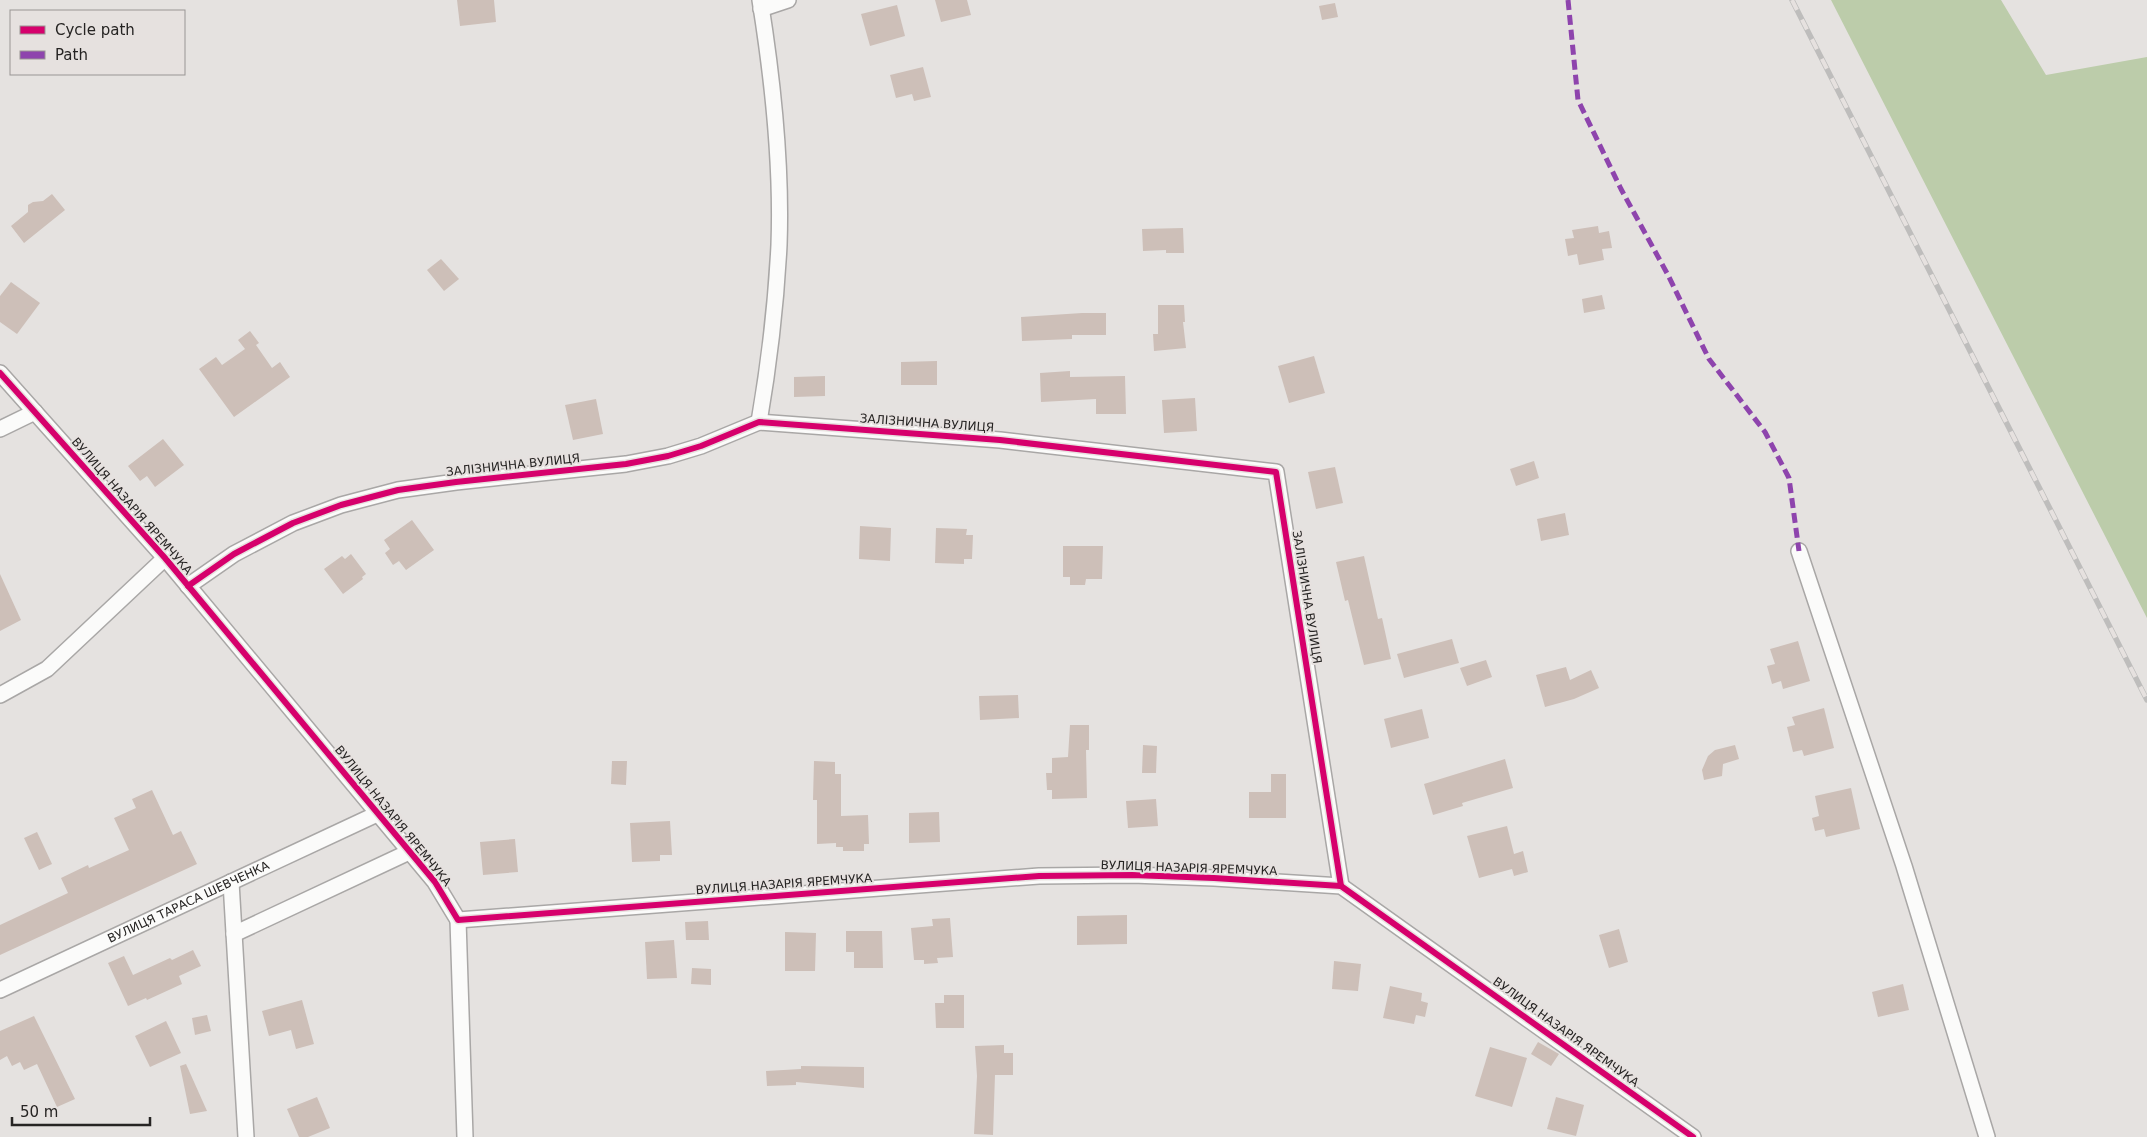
<svg xmlns="http://www.w3.org/2000/svg" width="2147" height="1137" font-family="'DejaVu Sans',sans-serif">
<style>
.forest{fill:#bcccaa}
.building{fill:#cdbfb8}
.lines{fill:none;stroke-linecap:round;stroke-linejoin:round}
.minor-casing{stroke:#a9a7a6;stroke-width:18}
.minor{stroke:#fbfbfa;stroke-width:15}
.rail-casing{stroke:#bebdbc;stroke-width:5.5}
.rail{stroke:#e6e1df;stroke-width:4;stroke-dasharray:11;stroke-linecap:butt}
.quiet{stroke:#8e44ad;stroke-width:5;stroke-dasharray:10 5;stroke-linecap:butt}
.cycleway-casing{stroke:#e6e1df;stroke-width:9}
.cycleway{stroke:#d6006c;stroke-width:6}
.labels{text-anchor:middle;stroke-width:4;stroke-linejoin:round;paint-order:stroke}
.street-label{font-size:12px;fill:#262423;stroke:#e6e1df}
</style>
<rect width="100%" height="100%" fill="#e5e2e0"/>
<path class="forest" d="M1831 0H2001L2046 75 2147 57V618Z"/>
<g class="building">
<path d="M457 0H494L496 22 460 26Z"/>
<path d="M935 0H967L971 15 941 22Z"/>
<path d="M1335 3 1338 17 1322 20 1319 6Z"/>
<path d="M897 5 905 36 870 46 861 14Z"/>
<path d="M923 67 931 97 914 101 912 94 896 98 890 75Z"/>
<path d="M52 194 65 210 24 243 11 226 28 212V205L33 202 43 201Z"/>
<path d="M1598 226 1599 233 1609 231 1612 248 1602 249 1604 260 1579 265 1577 254 1568 256 1565 239 1574 238 1572 230Z"/>
<path d="M1183 228 1184 253H1166V250L1143 251 1142 229Z"/>
<path d="M441 259 459 279 444 291 427 270Z"/>
<path d="M11 282 40 303 17 334 0 322V296Z"/>
<path d="M1602 295 1605 309 1584 313 1582 299Z"/>
<path d="M1158 305H1184L1185 322H1183L1186 348 1154 351 1153 334H1158Z"/>
<path d="M1082 313H1106V335H1072V339L1022 341 1021 317Z"/>
<path d="M250 331 259 343 256 345 272 368 280 362 290 377 234 417 199 369 216 357 222 365 245 349 238 340Z"/>
<path d="M1314 356 1325 393 1289 403 1278 366Z"/>
<path d="M937 361V385H901V362Z"/>
<path d="M1070 371V377L1125 376 1126 414H1096V399L1041 402 1040 373Z"/>
<path d="M825 376V396L794 397V377Z"/>
<path d="M1195 398 1197 431 1164 433 1162 400Z"/>
<path d="M596 399 603 434 573 440 565 405Z"/>
<path d="M163 439 184 465 155 487 147 476 140 481 128 466Z"/>
<path d="M1534 461 1539 478 1516 486 1510 469Z"/>
<path d="M1335 467 1343 503 1316 509 1308 472Z"/>
<path d="M1565 513 1569 535 1541 541 1537 519Z"/>
<path d="M412 520 434 550 406 570 399 561 393 565 385 553 390 549 384 540Z"/>
<path d="M860 526 891 528 890 561 859 559Z"/>
<path d="M936 528 967 529 966 535H973L972 559H964V564L935 563Z"/>
<path d="M1063 546H1103L1102 579H1086L1085 585H1070V577H1063Z"/>
<path d="M351 554 366 574 362 577 363 579 343 594 324 569 342 556 345 559Z"/>
<path d="M1364 556 1378 619 1382 618 1391 659 1364 665 1348 600 1345 601 1336 562Z"/>
<path d="M0 574 21 620 0 631Z"/>
<path d="M1452 639 1459 663 1404 678 1397 654Z"/>
<path d="M1798 641 1810 681 1783 689 1781 681 1772 684 1767 666 1775 664 1770 649Z"/>
<path d="M1486 660 1492 677 1467 686 1460 668Z"/>
<path d="M1566 667 1570 680 1591 670 1599 688 1574 699 1545 707 1536 675Z"/>
<path d="M1018 695 1019 718 980 720 979 696Z"/>
<path d="M1824 708 1834 748 1804 756 1802 750 1793 752 1787 727 1795 725 1792 717Z"/>
<path d="M1422 709 1429 738 1391 748 1384 719Z"/>
<path d="M1070 725H1089V750H1086L1087 798 1052 799V790H1047L1046 773H1052V758L1068 757Z"/>
<path d="M1143 745 1157 746 1156 773H1142Z"/>
<path d="M1735 745 1739 759 1723 764 1722 776 1704 780 1702 770 1708 756 1715 750Z"/>
<path d="M1505 759 1513 788 1462 803 1463 806 1433 815 1424 784Z"/>
<path d="M612 761H627L626 785 611 784Z"/>
<path d="M814 761 835 762V774H841V816L868 815 869 844H864V851H843V847H836V843L817 844V800H813Z"/>
<path d="M1271 774H1286V818H1249V792H1271Z"/>
<path d="M1851 788 1860 829 1826 837 1824 829 1815 831 1812 818 1819 816 1815 796Z"/>
<path d="M152 790 173 835 181 831 197 864 0 955V925L68 893 61 878 88 865 89 868 129 850 114 818 136 808 132 799Z"/>
<path d="M1156 799 1158 826 1128 828 1126 801Z"/>
<path d="M939 812 940 842 909 843V813Z"/>
<path d="M670 821 672 855H660V861L632 862 630 823Z"/>
<path d="M1507 826 1514 854 1523 851 1528 872 1514 876 1512 869 1479 878 1467 836Z"/>
<path d="M37 832 52 864 39 870 24 838Z"/>
<path d="M515 839 518 872 483 875 480 842Z"/>
<path d="M1127 915V944L1077 945V916Z"/>
<path d="M950 918 953 957 937 958 938 963 924 964V960H914L911 928 933 926 932 919Z"/>
<path d="M708 921 709 940H686L685 922Z"/>
<path d="M1619 929 1628 962 1609 968 1599 935Z"/>
<path d="M846 931H882L883 968H854V952H846Z"/>
<path d="M785 932 816 933 815 971H785Z"/>
<path d="M674 940 677 978 647 979 645 942Z"/>
<path d="M193 950 201 966 179 976 182 984 147 1000 146 998 128 1006 108 963 124 956 133 975 170 958 172 960Z"/>
<path d="M1334 961 1361 964 1358 991 1332 989Z"/>
<path d="M692 968 711 969V985L691 984Z"/>
<path d="M1903 984 1909 1010 1878 1017 1872 992Z"/>
<path d="M1390 986 1422 993 1421 1001 1428 1003 1425 1017 1416 1015 1414 1024 1383 1018Z"/>
<path d="M944 995H964V1028H936L935 1003H944Z"/>
<path d="M302 1000 314 1044 296 1049 291 1030 269 1036 262 1011Z"/>
<path d="M207 1015 211 1031 195 1035 192 1018Z"/>
<path d="M34 1016 75 1099 57 1107 37 1064 24 1070 20 1062 12 1066 7 1056 0 1060V1031Z"/>
<path d="M166 1021 181 1053 150 1067 135 1036Z"/>
<path d="M1538 1042 1559 1054 1551 1066 1531 1054Z"/>
<path d="M1004 1045V1053H1013V1075H995L993 1135 974 1134 977 1076 975 1046Z"/>
<path d="M1490 1047 1527 1058 1512 1107 1475 1096Z"/>
<path d="M186 1064 207 1111 190 1114 180 1066Z"/>
<path d="M801 1066 864 1067V1088L796 1082V1085L767 1086 766 1071 801 1069Z"/>
<path d="M317 1097 330 1128 308 1137H299L287 1109Z"/>
<path d="M1556 1097 1584 1105 1576 1136 1547 1129Z"/>
</g>
<g class="lines">
<g class="minor-casing">
<g id="minor">
<path d="M761 9 788 0"/>
<path d="M0 373 165 558 435 882 458 920 1039 876 1132 875 1214 878 1341 886 1693 1137"/>
<path d="M759 422C769 364 776 305 779 245 782 163 773 81 760 0"/>
<path d="M0 429 35 412"/>
<path d="M1799 551 1904 866 1987 1137"/>
<path d="M188 586 234 554 293 523 341 505 398 490 456 482 626 464 668 456 701 446 759 422 1000 440 1276 472 1341 886"/>
<path d="M0 695 47 669 165 558"/>
<path d="M231 882 246 1137"/>
<path d="M458 920 465 1137"/>
<path d="M234 934 409 852"/>
<path id="s1" d="M0 990 377 814"/>
</g>
</g>
<use href="#minor" class="minor"/>
<g class="rail-casing">
<path id="rail" d="M1792 0 2147 700"/>
</g>
<use href="#rail" class="rail"/>
<path class="quiet" d="M1568 0 1578 100 1621 189 1668 275 1709 359 1765 432 1789 478 1799 551"/>
<g class="cycleway-casing">
<g id="cycleway">
<path d="M0 373 165 558 435 882 458 920 1039 876 1132 875 1214 878 1341 886 1693 1137"/>
<path d="M188 586 234 554 293 523 341 505 398 490 456 482 626 464 668 456 701 446 759 422 1000 440 1276 472 1341 886"/>
</g>
</g>
<use href="#cycleway" class="cycleway"/>
</g>
<g class="labels">
<g class="street-label">
<text transform="translate(927 423) rotate(4)" y="4">ЗАЛІЗНИЧНА ВУЛИЦЯ</text>
<text transform="translate(513 465) rotate(-6)" y="4">ЗАЛІЗНИЧНА ВУЛИЦЯ</text>
<text transform="translate(132 506) rotate(49)" y="4">ВУЛИЦЯ НАЗАРІЯ ЯРЕМЧУКА</text>
<text transform="translate(1307 597) rotate(81)" y="4">ЗАЛІЗНИЧНА ВУЛИЦЯ</text>
<text transform="translate(393 816) rotate(51)" y="4">ВУЛИЦЯ НАЗАРІЯ ЯРЕМЧУКА</text>
<text transform="translate(1189 868) rotate(2)" y="4">ВУЛИЦЯ НАЗАРІЯ ЯРЕМЧУКА</text>
<text transform="translate(784 884) rotate(-4)" y="4">ВУЛИЦЯ НАЗАРІЯ ЯРЕМЧУКА</text>
<text dy="4" stroke="none"><textPath href="#s1" startOffset="208">ВУЛИЦЯ ТАРАСА ШЕВЧЕНКА</textPath></text>
<text transform="translate(1566 1032) rotate(36)" y="4">ВУЛИЦЯ НАЗАРІЯ ЯРЕМЧУКА</text>
</g>
</g>
<rect x="10" y="10" width="175" height="65" fill="#e6e1df" stroke="#999594"/>
<rect x="20" y="26" width="25" height="8" fill="#d6006c" stroke="#999594"/>
<text x="55" y="35" font-size="15" fill="#262423">Cycle path</text>
<rect x="20" y="51" width="25" height="8" fill="#8e44ad" stroke="#999594"/>
<text x="55" y="60" font-size="15" fill="#262423">Path</text>
<path d="M12 1117v8h138v-8" fill="none" stroke="#262423" stroke-width="2.5"/>
<text x="20" y="1117" font-size="15" fill="#262423" stroke="#e6e1df" stroke-width="4" paint-order="stroke">50 m</text>
</svg>
